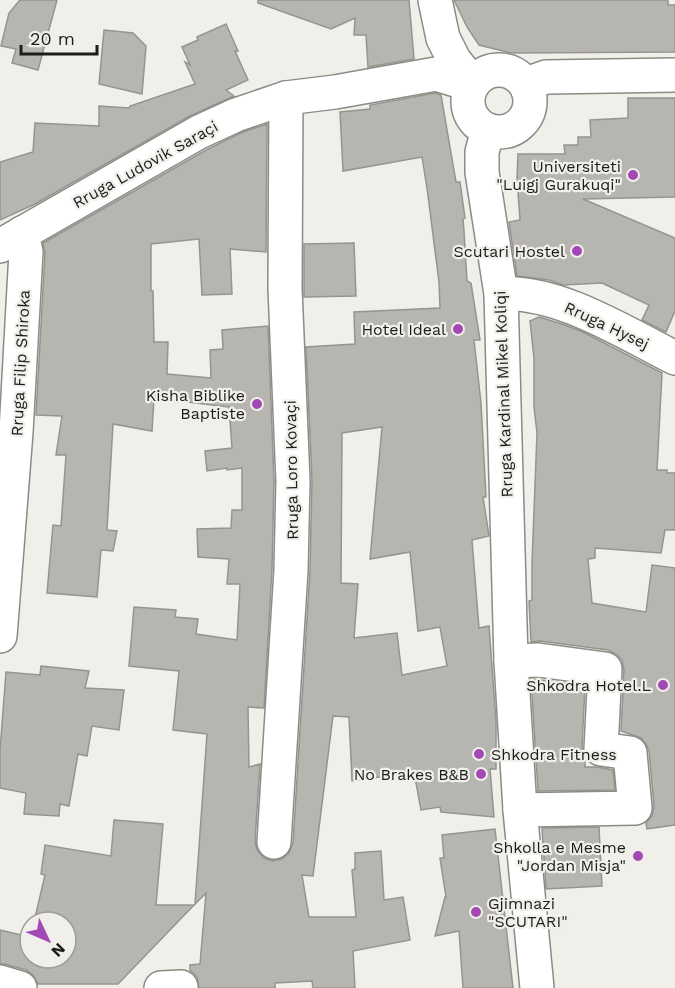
<svg xmlns="http://www.w3.org/2000/svg" width="675" height="988" font-family="'Work Sans',sans-serif">
<style>
.building{fill:#b7b5b0;stroke:#95948f;stroke-width:1.5;fill-rule:evenodd}
.lines{fill:none;stroke-linecap:round;stroke-linejoin:round}
.minor-casing{stroke:#8d8b86;stroke-width:36}
.minor{stroke:#fff;stroke-width:33}
.poi-dot{fill:#a249b5;stroke:#f1efea;stroke-width:2}
.labels{text-anchor:middle;stroke-width:4.5;stroke-linejoin:round;paint-order:stroke}
.street-label{font-size:16px;fill:#1c1c1a;stroke:#f1efea}
.poi-label{font-size:16px;fill:#1c1c1a;stroke:#f1efea;text-anchor:end}
</style>
<rect width="100%" height="100%" fill="#f1efea"/>
<g class="building">
<path d="M20 0H57L38 70 12 63 16 49 1 46 9 13Z"/>
<path d="M258 0H409L414 59 368 67 366 35H354L355 18 331 29 258 3Z"/>
<path d="M454 0H668V5H675V52L511 53 479 45 467 27Z"/>
<path d="M226 24 238 51H235L248 80 226 90 234 96 190 116 35 204 0 220V162L33 152 35 123 99 126V106L129 108 130 106 195 84 185 62 190 65 182 47 198 40 197 37Z"/>
<path d="M104 30 133 33 146 46 142 94 99 84Z"/>
<path d="M435 93 441 95 456 182H460L465 218 463 219 464 231 467 281 471 283 480 340H474L481 403 486 497H483L489 536 472 540 479 628 489 626 496 721V769H490L494 817 441 812 440 807 421 810 414 772 352 781 349 717 333 716 313 876 302 875 309 917H356L352 870 355 869V853L381 851 384 900 403 897 410 940 353 951 355 988H313L312 981 275 983V988H199L197 977 190 970V965L200 964 206 893 195 904 207 734 173 730 179 671 129 666 134 607 176 610 175 617 198 619 196 634 237 640 240 584H227L229 559 198 557 197 529 231 528 232 510H242V468L227 470V468L207 471 205 451 232 448 229 407 154 398 152 431 113 424 107 530 117 531 113 551 101 550 97 597 47 593 53 525 61 526 66 455H56L62 416 36 415 45 253 43 243 208 149 243 132 267 124 266 252 230 249 232 294 202 295 199 239 151 244V291H153L154 342H168L167 374 211 378 210 350 223 349 222 330 268 326 274 481 272 569 264 708 248 707 249 767 260 764 255 841 257 850 264 858 273 861 282 859 289 853 293 843 310 571 312 480 306 347 355 344 354 312 440 308 439 282 427 188 422 157 343 171 340 112 370 109V105ZM382 427 370 559 410 552 418 631 440 627 447 666 402 675 397 633 354 638 358 584 341 583 342 433Z"/>
<path d="M628 98H675V197L583 199 675 238V311L666 332 642 320 649 305 602 283 563 285 549 280 517 276 509 222 520 220 517 178 518 154H565L564 145H578V137H591L590 120 628 118Z"/>
<path d="M354 243 356 296 304 297V244Z"/>
<path d="M539 317 562 324 583 332 662 373 657 470H667V473H675V530H665L661 553 595 548V558L588 559 592 603 646 612 652 565 675 568V825L647 829 646 823 652 816 654 806 649 751 646 744 641 738 621 731 624 670 622 660 616 654 608 650 540 641 531 642 529 601 532 600V563L537 433 534 407V358L530 321Z"/>
<path d="M41 666 89 671 85 688 124 690 119 730 92 726 87 756 78 754 69 806 60 804 59 816 24 814 26 793 0 788V750L6 672 40 675Z"/>
<path d="M531 679 585 685 582 748 585 758V767H597L613 770 615 790 538 791Z"/>
<path d="M114 820 163 824 156 905H194L118 984H38L33 975 26 970 5 964H0V930L30 937V958H66V922H34L45 875 41 874 45 845 111 856Z"/>
<path d="M599 827 602 886 546 889 542 828Z"/>
<path d="M495 829 513 988H463L459 931 435 936 445 897H446L440 858H444L442 835Z"/>
</g>
<g class="lines">
<g class="minor-casing">
<g id="minor">
<path d="M435 0 443 38 454 60 473 84"/>
<circle cx="499" cy="101" r="31"/>
<path d="M527 88 535 81 546 77 675 75"/>
<path d="M488 130 482 152V172L501 294 511 661 520 810 537 988"/>
<path d="M0 246 199 132 236 115 274 102 286 98 335 92 436 74 472 85"/>
<path d="M501 294C558 290 625 333 675 358"/>
<path d="M0 636 16 432 26 252 22 233"/>
<path d="M511 661 538 660 605 669 601 749 630 753 635 808 520 810"/>
<path d="M274 842 291 570 293 481 285 288 286 98"/>
<path d="M0 982 20 988"/>
<path d="M161 988 181 987"/>
</g>
</g>
<use href="#minor" class="minor"/>
</g>
<g class="poi-dot">
<circle cx="633" cy="175" r="6"/>
<circle cx="577" cy="251" r="6"/>
<circle cx="458" cy="329" r="6"/>
<circle cx="257" cy="404" r="6"/>
<circle cx="663" cy="685" r="6"/>
<circle cx="479" cy="754" r="6"/>
<circle cx="481" cy="774" r="6"/>
<circle cx="638" cy="856" r="6"/>
<circle cx="476" cy="912" r="6"/>
</g>
<g class="labels">
<g class="street-label">
<text transform="translate(145 164) rotate(-29)" y="6">Rruga Ludovik Saraçi</text>
<text transform="translate(607 325) rotate(25)" y="6">Rruga Hysej</text>
<text transform="translate(20 363) rotate(-87)" y="6">Rruga Filip Shiroka</text>
<text transform="translate(503 394) rotate(-92)" y="6">Rruga Kardinal Mikel Koliqi</text>
<text transform="translate(291 470) rotate(-91)" y="6">Rruga Loro Kovaçi</text>
</g>
<g class="poi-label">
<text x="621" y="172">Universiteti<tspan x="621" dy="18">"Luigj Gurakuqi"</tspan></text>
<text x="565" y="257">Scutari Hostel</text>
<text x="446" y="335">Hotel Ideal</text>
<text x="245" y="401">Kisha Biblike<tspan x="245" dy="18">Baptiste</tspan></text>
<text x="651" y="691">Shkodra Hotel.L</text>
<text x="491" y="760" text-anchor="start">Shkodra Fitness</text>
<text x="469" y="780">No Brakes B&amp;B</text>
<text x="626" y="853">Shkolla e Mesme<tspan x="626" dy="18">"Jordan Misja"</tspan></text>
<text x="488" y="909" text-anchor="start">Gjimnazi<tspan x="488" dy="18">"SCUTARI"</tspan></text>
</g>
</g>
<g transform="translate(48 940) rotate(134)"><circle r="28" fill="#f1efea" stroke="#9c9b97" stroke-width="1.5"/>
<path d="M0-4.5L10 22L0 15L-10 22Z" fill="#a249b5"/>
<text y="-9" font-size="16" font-weight="bold" text-anchor="middle" fill="#1c1c1a">N</text>
</g>
<path d="M21 45v9h76v-9" fill="none" stroke="#1c1c1a" stroke-width="3"/>
<text x="30" y="45" font-size="18" fill="#1c1c1a" stroke="#f1efea" stroke-width="4.5" paint-order="stroke">20 m</text>
</svg>
